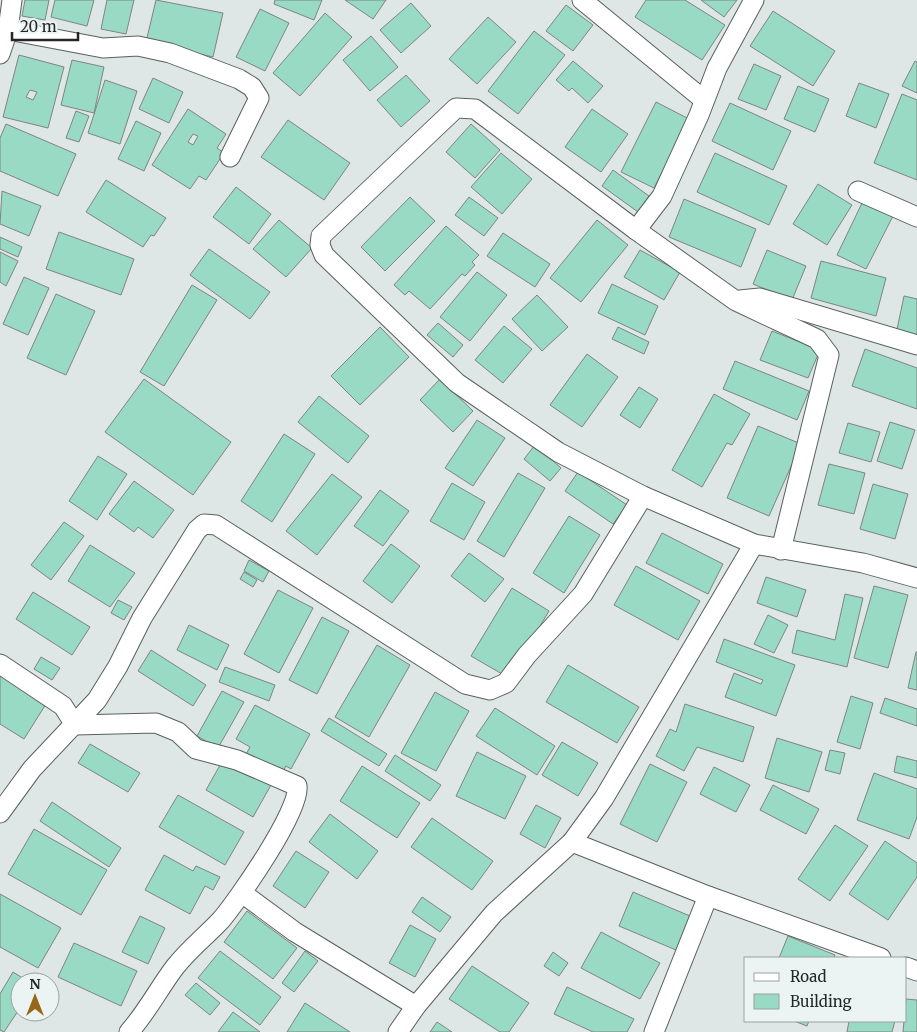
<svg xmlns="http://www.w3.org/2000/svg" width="917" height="1032" font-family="Merriweather,serif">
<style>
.building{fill:#98dac3;stroke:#7e8582;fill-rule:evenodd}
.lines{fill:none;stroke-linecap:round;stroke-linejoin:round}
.street-casing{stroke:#596160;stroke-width:21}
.street{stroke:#fff;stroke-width:19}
</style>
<rect width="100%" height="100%" fill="#dee6e6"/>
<g class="building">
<path d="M25 0H49L45 20 22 16Z"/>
<path d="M55 0H94L87 26 51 17Z"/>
<path d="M107 0H134L126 34 101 29Z"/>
<path d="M156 0 223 13 213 57 146 42Z"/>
<path d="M275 0H322L314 20 274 4Z"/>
<path d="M345 0H386L373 19Z"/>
<path d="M646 0H685L725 25 702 60 635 17Z"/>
<path d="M701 0H737L724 17Z"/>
<path d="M411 3 431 26 401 53 380 30Z"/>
<path d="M566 5 593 25 573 51 546 31Z"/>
<path d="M260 9 289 23 265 71 236 57Z"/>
<path d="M773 11 835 51 813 86 750 46Z"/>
<path d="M325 13 352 37 300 96 273 73Z"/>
<path d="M488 17 516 42 477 84 449 59Z"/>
<path d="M534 31 565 55 518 114 488 91Z"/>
<path d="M371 36 398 67 370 91 343 60Z"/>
<path d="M19 55 64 67 48 128 3 117ZM30 90 37 92 33 100 26 97Z"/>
<path d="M72 60 104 67 94 113 61 105Z"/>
<path d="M573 61 603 86 588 103 572 88 569 91 556 80Z"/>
<path d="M915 61 917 62V93L902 86Z"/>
<path d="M754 64 781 76 766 110 738 99Z"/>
<path d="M406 75 430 101 401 127 377 100Z"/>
<path d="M153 78 183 92 169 123 139 109Z"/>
<path d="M105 80 137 91 120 144 88 133Z"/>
<path d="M859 83 889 94 876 128 846 116Z"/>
<path d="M798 86 829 99 815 132 784 119Z"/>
<path d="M902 94 917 100V180L874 163Z"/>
<path d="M656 102 689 119 654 188 621 172Z"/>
<path d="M730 103 791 131 773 170 712 141Z"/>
<path d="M188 109 226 134 217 148 224 153 206 180 199 176 190 189 152 165ZM193 134 198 136 193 145 188 142Z"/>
<path d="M592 109 628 134 601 172 565 147Z"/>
<path d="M76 111 89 116 79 142 66 138Z"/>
<path d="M288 120 350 163 324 200 261 157Z"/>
<path d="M136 121 161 133 144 171 118 159Z"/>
<path d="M6 124 76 154 58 196 0 171V138Z"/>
<path d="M471 124 500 150 475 178 446 152Z"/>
<path d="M501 153 532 179 502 214 471 187Z"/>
<path d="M715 153 787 186 769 225 697 192Z"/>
<path d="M613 170 649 196 638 212 602 186Z"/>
<path d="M106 180 166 218 154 236 151 235 143 247 86 212Z"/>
<path d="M818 184 852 205 827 245 793 224Z"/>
<path d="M236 187 271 214 249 244 213 217Z"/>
<path d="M2 191 41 206 29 236 0 224Z"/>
<path d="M410 197 435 221 385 271 361 247Z"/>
<path d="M469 197 498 218 484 236 455 215Z"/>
<path d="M684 199 756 229 741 267 669 237Z"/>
<path d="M863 201 893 216 866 269 837 255Z"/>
<path d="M279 220 312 248 286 277 253 249Z"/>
<path d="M597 220 628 245 581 302 550 278Z"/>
<path d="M446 226 479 255 472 262 475 265 465 276 462 274 430 309 409 291 405 295 394 285Z"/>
<path d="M59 232 134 259 121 295 46 269Z"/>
<path d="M503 233 550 264 535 287 487 256Z"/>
<path d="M0 237 22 247 18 257 0 249Z"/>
<path d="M209 249 270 292 250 319 190 275Z"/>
<path d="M640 250 680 272 664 300 624 277Z"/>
<path d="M767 250 806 266 792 300 753 284Z"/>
<path d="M0 252 18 261 6 286 0 282Z"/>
<path d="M821 261 886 278 876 316 811 298Z"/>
<path d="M477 272 507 295 470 341 440 317Z"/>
<path d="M24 277 49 288 28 335 3 324Z"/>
<path d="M612 284 658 306 645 335 598 313Z"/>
<path d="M192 285 217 300 164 386 140 372Z"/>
<path d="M56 294 95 311 66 375 27 358Z"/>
<path d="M537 295 568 327 542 351 512 319Z"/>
<path d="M904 296 917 299V339L896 334Z"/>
<path d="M438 323 463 345 453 357 427 335Z"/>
<path d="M504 326 532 349 503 383 475 360Z"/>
<path d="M380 327 409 357 360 405 331 376Z"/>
<path d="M618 327 649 342 644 354 612 339Z"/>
<path d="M772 331 820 350 808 378 760 360Z"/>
<path d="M865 349 917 368V409L852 386Z"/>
<path d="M587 354 618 377 582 427 550 405Z"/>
<path d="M735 361 809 391 797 420 723 389Z"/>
<path d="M144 379 231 442 193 495 105 432Z"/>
<path d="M440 379 473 411 453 432 420 400Z"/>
<path d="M639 387 658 399 640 428 620 415Z"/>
<path d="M714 394 750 414 732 445 727 443 702 487 672 470Z"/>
<path d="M319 396 369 436 348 463 298 422Z"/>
<path d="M477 420 505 438 473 486 445 468Z"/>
<path d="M890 422 915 430 902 469 877 461Z"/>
<path d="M848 423 880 432 871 462 839 453Z"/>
<path d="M758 426 801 444 769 516 727 498Z"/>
<path d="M284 434 315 454 272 522 241 501Z"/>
<path d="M535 445 561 468 550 481 524 459Z"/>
<path d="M98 456 127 474 97 520 69 501Z"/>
<path d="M829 464 865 473 854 514 818 505Z"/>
<path d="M578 472 627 505 613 524 565 491Z"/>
<path d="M518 473 545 488 504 557 477 541Z"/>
<path d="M332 474 362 497 317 555 286 531Z"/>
<path d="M134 481 174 510 153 538 138 527 134 532 109 514Z"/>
<path d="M452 483 485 502 464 540 430 521Z"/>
<path d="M873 484 908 494 895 539 860 529Z"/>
<path d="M380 490 409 511 383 546 354 526Z"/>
<path d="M569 516 600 535 564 593 533 573Z"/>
<path d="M64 522 84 536 51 580 31 565Z"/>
<path d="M662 533 723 564 708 594 646 563Z"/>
<path d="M391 544 420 566 392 603 363 581Z"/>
<path d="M90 545 135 573 110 607 68 581Z"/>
<path d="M469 553 504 579 485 602 451 576Z"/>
<path d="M249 560 269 571 263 582 244 571Z"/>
<path d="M636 566 700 601 678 640 614 605Z"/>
<path d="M244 572 257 580 253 587 240 579Z"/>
<path d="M766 577 806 590 797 617 757 603Z"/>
<path d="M874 586 908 595 888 668 854 658Z"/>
<path d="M512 588 549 611 509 678 471 656Z"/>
<path d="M278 590 313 608 279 673 244 654Z"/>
<path d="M33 592 90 627 72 655 16 619Z"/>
<path d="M845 594 863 598 847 667 792 653 797 630 835 640Z"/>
<path d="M118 600 132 607 124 620 111 613Z"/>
<path d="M768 615 788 625 774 653 754 644Z"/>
<path d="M322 617 349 631 317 694 289 680Z"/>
<path d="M189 625 229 645 217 670 177 650Z"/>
<path d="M724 639 795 665 776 716 725 697 734 673 761 684 763 680 716 662Z"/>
<path d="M377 645 410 665 369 737 335 717Z"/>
<path d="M151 650 206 685 193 706 138 671Z"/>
<path d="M916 652H917V690L908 688Z"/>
<path d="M41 657 60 668 52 680 34 669Z"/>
<path d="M568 665 639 707 617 743 546 702Z"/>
<path d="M225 667 275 685 269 701 219 682Z"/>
<path d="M0 675 46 704 24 739 0 724Z"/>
<path d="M222 691 244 702 218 748 197 736Z"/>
<path d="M435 692 469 711 436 771 401 753Z"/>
<path d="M851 696 873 703 860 749 837 742Z"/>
<path d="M885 698 917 709V726L880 713Z"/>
<path d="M685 704 754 727 743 762 697 747 684 771 656 756 670 729 676 732Z"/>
<path d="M255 705 310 734 291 769 286 766 279 778 244 758 250 747 236 739Z"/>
<path d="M495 708 555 746 537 775 476 736Z"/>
<path d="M329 718 387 754 379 766 321 731Z"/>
<path d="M777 738 822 752 809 792 765 778Z"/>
<path d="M562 742 598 763 578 796 542 775Z"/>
<path d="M90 744 140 773 128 792 78 763Z"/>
<path d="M830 750 845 753 840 774 825 770Z"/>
<path d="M477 752 526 776 505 819 456 796Z"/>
<path d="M395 755 441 785 430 801 385 771Z"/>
<path d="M897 756 917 761V778L894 772Z"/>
<path d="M224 758 271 785 253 817 206 790Z"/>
<path d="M650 764 687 782 657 842 620 824Z"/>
<path d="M362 766 420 803 397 838 340 801Z"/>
<path d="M714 767 750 785 736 812 700 794Z"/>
<path d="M874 773 917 789V817L909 839 857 820Z"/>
<path d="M773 785 819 809 806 834 760 810Z"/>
<path d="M178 795 244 832 225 865 159 827Z"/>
<path d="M52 802 121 848 109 867 40 821Z"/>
<path d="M536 805 561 818 545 848 520 834Z"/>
<path d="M330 814 378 851 357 879 309 842Z"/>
<path d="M432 818 493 861 472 890 411 847Z"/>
<path d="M835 825 868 846 830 901 798 879Z"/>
<path d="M34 829 107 870 81 915 8 874Z"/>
<path d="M885 841 917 863V877L888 920 849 894Z"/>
<path d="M296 851 329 872 305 908 273 886Z"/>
<path d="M164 855 193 871 196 866 220 877 213 890 205 886 190 914 145 890Z"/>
<path d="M633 892 690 916 676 950 619 926Z"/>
<path d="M0 894 61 928 38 968 0 947Z"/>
<path d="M422 897 451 917 440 932 412 912Z"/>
<path d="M247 911 297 948 273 979 224 942Z"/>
<path d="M140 916 165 928 148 964 122 952Z"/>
<path d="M410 925 436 939 415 977 389 963Z"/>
<path d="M601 932 660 963 640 999 581 968Z"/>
<path d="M788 936 835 955 834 958H779Z"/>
<path d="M74 943 137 971 121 1006 58 977Z"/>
<path d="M220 951 281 997 260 1025 198 978Z"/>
<path d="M305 951 318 961 294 992 282 983Z"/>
<path d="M553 952 568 963 559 976 544 966Z"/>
<path d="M472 966 529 1003 509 1032H500L449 999Z"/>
<path d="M13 972 29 982H20V1008L4 1032 0 1030V994Z"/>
<path d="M196 983 220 1003 210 1015 185 995Z"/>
<path d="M567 987 634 1019 627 1032H593L554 1014Z"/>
<path d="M906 999 917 1000V1032H903Z"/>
<path d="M305 1003 350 1032H287Z"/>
<path d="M233 1012 260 1032H218Z"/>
<path d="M794 1021H809L807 1026Z"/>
<path d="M849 1021H895L892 1032H847Z"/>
<path d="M437 1022 452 1032H430Z"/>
</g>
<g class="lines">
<g class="street-casing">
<g id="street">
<path d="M582 0 704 100"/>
<path d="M8 30 103 48 138 46 170 53 239 79 252 87 259 98 230 157"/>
<path d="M0 54 8 30 12 0"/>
<path d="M858 191 917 217"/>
<path d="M636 230 662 196 699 115 717 68 754 0"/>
<path d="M740 300 760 298 917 345"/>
<path d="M781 550 829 355 817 339 736 301 636 230 475 109 456 108 321 236 320 245 324 255 457 383 558 452 643 496 754 544 863 563 917 578"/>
<path d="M0 664 63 706 75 725 156 723 178 732 196 749 237 760 297 786C301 810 238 900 221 920 206 936 189 949 175 967 159 988 147 1012 129 1032"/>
<path d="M0 813 32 769 97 700 118 666 142 618 197 530 204 524 216 525 465 684 490 690 506 683 527 655 583 594 643 496"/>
<path d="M572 842 708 896 881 958"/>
<path d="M242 893 295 932 416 1006"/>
<path d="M906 967 917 971"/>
<path d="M398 1032 416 1006 494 913 572 842 604 798 754 544"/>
<path d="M654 1032 708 896"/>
</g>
</g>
<use href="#street" class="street"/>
</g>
<rect x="744" y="957" width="162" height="65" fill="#ebf4f3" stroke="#9ba2a1"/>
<rect x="754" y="973" width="25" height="8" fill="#ffffff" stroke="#9ba2a1"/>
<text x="790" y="982" font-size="15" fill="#242727">Road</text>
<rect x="754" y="994" width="25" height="15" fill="#98dac3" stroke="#9ba2a1"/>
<text x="790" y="1007" font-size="15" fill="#242727">Building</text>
<g transform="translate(35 997)"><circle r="24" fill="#ebf4f3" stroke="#9ba2a1"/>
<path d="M0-4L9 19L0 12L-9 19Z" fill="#956716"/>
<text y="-8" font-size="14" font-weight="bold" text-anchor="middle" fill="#242727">N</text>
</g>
<path d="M12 32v8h66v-8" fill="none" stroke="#242727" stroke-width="2.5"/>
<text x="20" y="32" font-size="15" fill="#242727" stroke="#ebf4f3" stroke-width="4" paint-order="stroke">20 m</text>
</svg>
